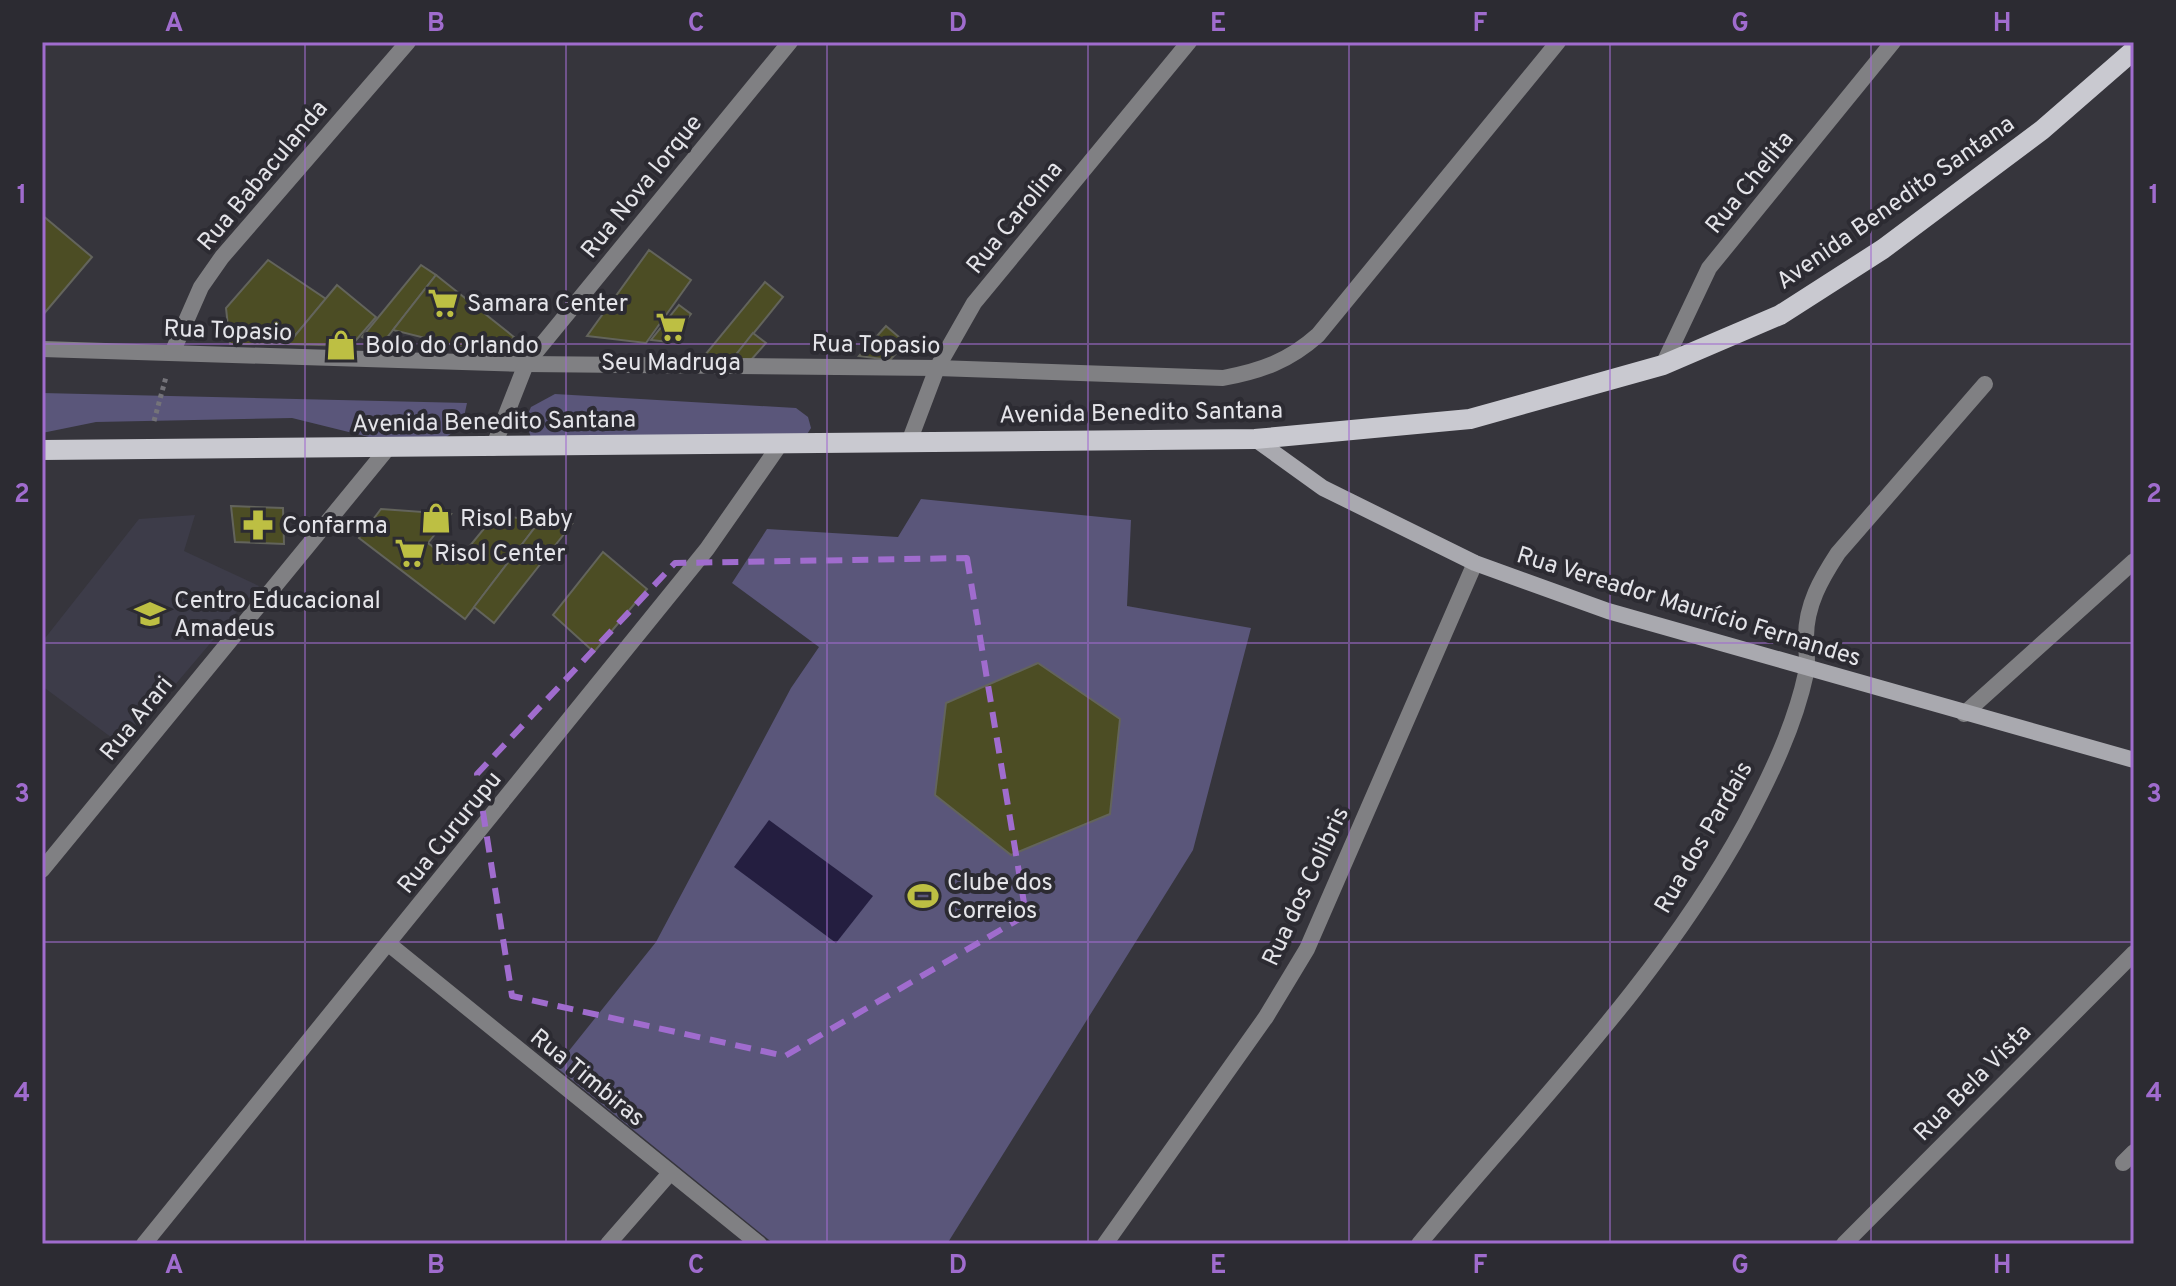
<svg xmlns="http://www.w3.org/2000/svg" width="2176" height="1286" font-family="Overpass,sans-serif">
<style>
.built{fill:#3d3c49}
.green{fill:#5a567a}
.water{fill:#241e40}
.building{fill:#4c4d24;stroke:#63645c;stroke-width:2}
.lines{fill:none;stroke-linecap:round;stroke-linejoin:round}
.path{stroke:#747379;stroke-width:5;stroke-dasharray:4 4;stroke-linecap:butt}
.street{stroke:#808083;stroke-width:16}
.secondary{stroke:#a9a9af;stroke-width:16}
.primary{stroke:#c9c9d0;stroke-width:20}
.marked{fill:none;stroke:#a06cce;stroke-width:6;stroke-dasharray:16 10;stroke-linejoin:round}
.grid{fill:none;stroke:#a06cce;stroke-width:2;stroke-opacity:0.55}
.labels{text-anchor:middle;stroke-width:8;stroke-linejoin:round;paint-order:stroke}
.street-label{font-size:24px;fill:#e4e4e9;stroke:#2c2b32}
.poi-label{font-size:24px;fill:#e4e4e9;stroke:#2c2b32;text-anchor:start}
.neatline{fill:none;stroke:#a06cce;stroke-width:3}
.grid-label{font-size:26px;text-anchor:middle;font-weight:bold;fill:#a06cce}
</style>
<rect width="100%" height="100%" fill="#36353c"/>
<path class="built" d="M195 515 184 551 259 586 123 746 42 686V642L139 519Z"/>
<g class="green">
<path d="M42 393 467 403 462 426 442 440 377 439 292 418 96 422 42 433Z"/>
<path d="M555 394 796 408 808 417 811 428 804 439 531 437 525 421 531 407Z"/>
<path d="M921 499 1131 520 1127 606 1251 628 1193 850 947 1244H774L556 1067 656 942 791 688 819 647 732 583 767 529 898 537Z"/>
</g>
<path class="water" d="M769 820 873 896 836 943 734 867Z"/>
<g class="building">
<path d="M42 215 92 257 42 316Z"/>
<path d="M649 250 691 280 646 343 587 336Z"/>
<path d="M268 260 326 299 288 344H230L226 308Z"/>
<path d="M421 265 436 275 393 330 381 345 362 337Z"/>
<path d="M436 275 514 337 497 356 393 330Z"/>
<path d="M765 282 783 297 731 361H700Z"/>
<path d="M337 285 376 317 351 346 288 344Z"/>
<path d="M679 305 691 314 669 342 651 340Z"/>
<path d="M886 326 906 343 890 360 859 356Z"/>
<path d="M753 333 766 343 751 360 731 361Z"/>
<path d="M231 506 283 508 284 544 235 542Z"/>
<path d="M381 509 451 514 428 543 455 564 496 514 539 522 465 619 359 538Z"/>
<path d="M539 522 572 524 494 623 474 607Z"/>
<path d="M603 552 647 589 594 652 553 615Z"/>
<path d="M1038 663 1120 719 1110 814 1011 855 935 795 946 703Z"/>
</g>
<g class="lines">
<path class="path" d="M154 421 166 377"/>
<g class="street">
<path d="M42 349 526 364 937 368 1223 378C1261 371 1289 361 1318 335L1558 42"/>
<path d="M172 353 201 287 222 257 408 42"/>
<path d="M1663 365 1709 268 1893 42"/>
<path d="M909 442 937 368 974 303 1189 42"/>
<path d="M493 448 526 364 790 42"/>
<path d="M1964 714 2134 561"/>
<path d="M42 870 388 448"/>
<path d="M390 945 759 1244"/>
<path d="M2123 1163 2134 1152"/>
<path d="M144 1244 707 549 781 443"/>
<path d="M608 1244 670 1173"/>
<path d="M1105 1244 1266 1017 1307 949 1475 563"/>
<path d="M1419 1244C1532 1108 1660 980 1745 824 1770 777 1795 725 1806 673 1809 661 1805 648 1806 637 1806 605 1821 579 1838 553L1985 384"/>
<path d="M1844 1244 2134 953"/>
</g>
<path class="secondary" d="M1255 439 1323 488 1475 563 1608 611 2134 760"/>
<path class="primary" d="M42 450 1255 439 1470 419 1663 365 1780 315 1883 249 2042 130 2134 50"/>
</g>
<path class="marked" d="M967 558 1026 915 785 1056 512 996 477 774 675 563Z"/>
<path class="grid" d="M305 42V1244M566 42V1244M827 42V1244M1088 42V1244M1349 42V1244M1610 42V1244M1871 42V1244M42 344H2134M42 643H2134M42 942H2134"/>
<defs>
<g id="supermarket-bare" transform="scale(2.4)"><path d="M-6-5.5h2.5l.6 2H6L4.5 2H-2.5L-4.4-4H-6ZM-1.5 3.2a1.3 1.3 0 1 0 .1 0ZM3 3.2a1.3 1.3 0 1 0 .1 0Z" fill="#bdbf43" stroke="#2c2b32" stroke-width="2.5" paint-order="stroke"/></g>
<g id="shop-bare" transform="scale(2.4)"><path d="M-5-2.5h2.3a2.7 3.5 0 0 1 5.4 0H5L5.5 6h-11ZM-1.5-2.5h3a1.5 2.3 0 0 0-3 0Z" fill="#bdbf43" stroke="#2c2b32" stroke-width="2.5" paint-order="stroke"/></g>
<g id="pharmacy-bare" transform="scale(2.4)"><path d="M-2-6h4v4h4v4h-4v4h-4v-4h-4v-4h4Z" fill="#bdbf43" stroke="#2c2b32" stroke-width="2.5" paint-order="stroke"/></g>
<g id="school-bare" transform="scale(2.4)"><path d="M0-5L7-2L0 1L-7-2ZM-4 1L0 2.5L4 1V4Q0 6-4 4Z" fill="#bdbf43" stroke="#2c2b32" stroke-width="2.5" paint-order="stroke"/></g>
<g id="stadium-bare" transform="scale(2.4)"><path d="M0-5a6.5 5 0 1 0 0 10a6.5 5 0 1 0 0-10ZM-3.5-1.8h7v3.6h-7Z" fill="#bdbf43" stroke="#2c2b32" stroke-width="2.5" paint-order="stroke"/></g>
</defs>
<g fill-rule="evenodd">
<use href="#supermarket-bare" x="443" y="303"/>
<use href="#supermarket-bare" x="671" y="327"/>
<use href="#shop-bare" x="341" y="345"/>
<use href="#shop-bare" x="436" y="518"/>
<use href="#pharmacy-bare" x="258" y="525"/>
<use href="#supermarket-bare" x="410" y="553"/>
<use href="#school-bare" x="150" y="614"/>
<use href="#stadium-bare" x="923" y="896"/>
</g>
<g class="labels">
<g class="street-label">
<text transform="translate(262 175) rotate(-50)" y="8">Rua Babaculanda</text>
<text transform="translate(1749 182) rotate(-51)" y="8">Rua Chelita</text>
<text transform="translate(641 186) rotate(-51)" y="8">Rua Nova Iorque</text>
<text transform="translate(1895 202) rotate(-35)" y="8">Avenida Benedito Santana</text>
<text transform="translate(1014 217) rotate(-51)" y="8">Rua Carolina</text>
<text transform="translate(228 330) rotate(2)" y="8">Rua Topasio</text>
<text transform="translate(876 344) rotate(1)" y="8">Rua Topasio</text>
<text transform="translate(1141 412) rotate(-1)" y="8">Avenida Benedito Santana</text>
<text transform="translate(494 421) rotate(-1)" y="8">Avenida Benedito Santana</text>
<text transform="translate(1689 606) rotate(17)" y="8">Rua Vereador Maurício Fernandes</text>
<text transform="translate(136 718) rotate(-51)" y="8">Rua Arari</text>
<text transform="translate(449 832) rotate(-51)" y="8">Rua Cururupu</text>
<text transform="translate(1703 837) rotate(-60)" y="8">Rua dos Pardais</text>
<text transform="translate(1305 886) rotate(-65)" y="8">Rua dos Colibris</text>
<text transform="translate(588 1077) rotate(39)" y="8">Rua Timbiras</text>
<text transform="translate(1972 1082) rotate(-45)" y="8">Rua Bela Vista</text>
</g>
<g class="poi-label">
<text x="467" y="311">Samara Center</text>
<text x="365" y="353">Bolo do Orlando</text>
<text x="671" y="370" text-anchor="middle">Seu Madruga</text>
<text x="460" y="526">Risol Baby</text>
<text x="282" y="533">Confarma</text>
<text x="434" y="561">Risol Center</text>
<text x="174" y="608">Centro Educacional<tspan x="174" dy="28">Amadeus</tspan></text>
<text x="947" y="890">Clube dos<tspan x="947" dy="28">Correios</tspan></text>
</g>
</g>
<rect width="2176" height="1286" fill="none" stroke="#2c2b32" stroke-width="88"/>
<rect x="44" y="44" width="2088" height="1198" class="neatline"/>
<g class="grid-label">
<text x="174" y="31">A</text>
<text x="436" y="31">B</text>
<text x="696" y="31">C</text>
<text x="958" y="31">D</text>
<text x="1218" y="31">E</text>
<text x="1480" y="31">F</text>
<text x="1740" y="31">G</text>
<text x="2002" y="31">H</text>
<text x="22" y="203">1</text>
<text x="2154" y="203">1</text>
<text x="22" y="502">2</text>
<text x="2154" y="502">2</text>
<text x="22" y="802">3</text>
<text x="2154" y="802">3</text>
<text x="22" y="1101">4</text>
<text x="2154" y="1101">4</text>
<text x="174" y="1273">A</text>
<text x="436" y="1273">B</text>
<text x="696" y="1273">C</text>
<text x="958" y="1273">D</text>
<text x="1218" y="1273">E</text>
<text x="1480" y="1273">F</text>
<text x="1740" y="1273">G</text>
<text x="2002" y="1273">H</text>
</g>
</svg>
